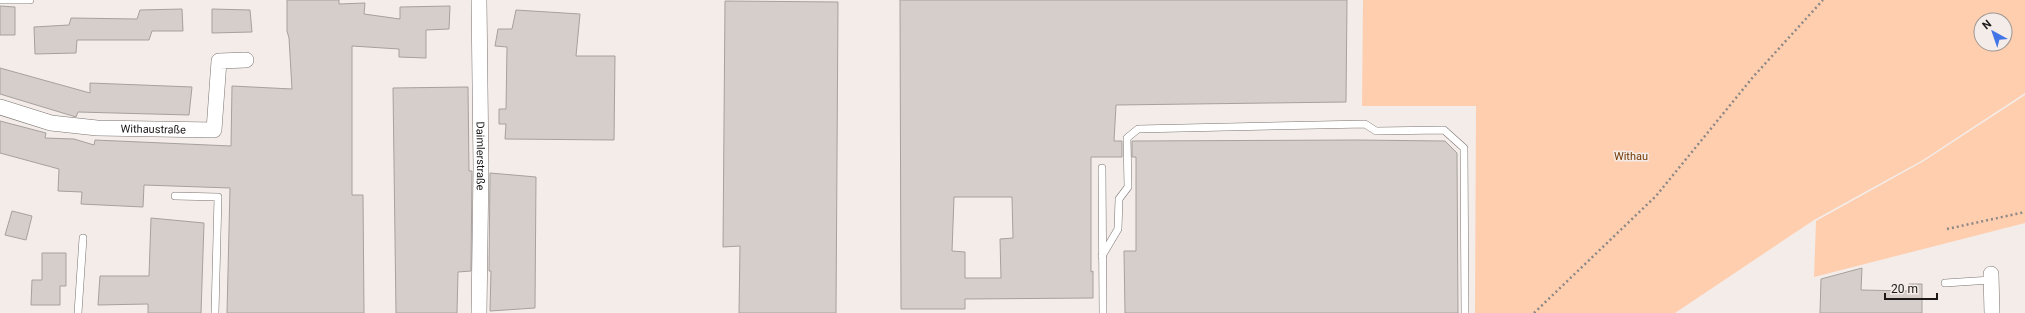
<svg xmlns="http://www.w3.org/2000/svg" width="2025" height="313" font-family="Roboto,sans-serif">
<style>
.green{fill:#ffceaf;fill-rule:evenodd}
.building{fill:#d5ceca;stroke:#a7a19d;fill-rule:evenodd}
.lines{fill:none;stroke-linecap:round;stroke-linejoin:round}
.lane-casing{stroke:#7a7471;stroke-width:8}
.street-casing{stroke:#7a7471;stroke-width:16}
.path{stroke:#8d8885;stroke-width:2.5;stroke-dasharray:2 3;stroke-linecap:butt}
.lane{stroke:#fff;stroke-width:7}
.street{stroke:#fff;stroke-width:15}
.labels{text-anchor:middle;stroke-width:3;stroke-linejoin:round;paint-order:stroke}
.street-label{font-size:11px;fill:#1b1817;stroke:#f3ece8}
.park-label{font-size:11px;fill:#753700;stroke:#f3ece8}
</style>
<rect width="100%" height="100%" fill="#f3ece8"/>
<g class="green">
<path d="M1363 0H2025V93L1923 160 1814 220 1675 313H1475L1476 106H1362ZM1981 20H2005V44H1981Z"/>
<path d="M2025 95V223L1814 277 1816 221 1924 161Z"/>
</g>
<g class="building">
<path d="M287 0H339V4L365 3 364 14 400 19V7L450 6 449 29 426 30V58L399 57V49L352 46V195H363L364 313H227L230 188 144 185 143 207 81 204 82 192 58 191 59 169 0 153V121L46 133 45 138 74 139 94 145 95 140 231 146 232 86 292 89 289 38 287 31Z"/>
<path d="M900 0H1347L1346 102 1116 105 1114 141H1122V157H1091V272L1093 271V298L965 299V309H901ZM954 197H1012L1013 238 1000 239 1001 278H965V252L952 251Z"/>
<path d="M725 1 838 2 836 313H739L740 246 723 247Z"/>
<path d="M0 6 15 7V35H0Z"/>
<path d="M182 9 183 31H152L149 40H77L76 53 35 54 34 27 69 25 71 18 137 19 140 10Z"/>
<path d="M212 9 250 10 252 32 212 33Z"/>
<path d="M516 10 580 14 576 56H615L614 140 505 139 506 124H499V109H506L507 47 495 46 498 29H512Z"/>
<path d="M0 68 90 93V83L192 87 189 115 78 112 76 117 0 94Z"/>
<path d="M468 87 469 171H472L471 271 458 272 457 313H396L393 88Z"/>
<path d="M1357 140 1445 141 1457 153 1458 313H1125L1124 251H1136V157H1132V141Z"/>
<path d="M490 173 536 177 535 308 490 311 491 271H489Z"/>
<path d="M12 211 32 216 26 240 5 235Z"/>
<path d="M151 218 204 223 201 313H148V304L98 305 100 276H149Z"/>
<path d="M42 253H66V286H60V305H31L32 280H42Z"/>
<path d="M1862 268 1861 290 1908 291 1909 284H1922V313H1820L1821 279Z"/>
</g>
<g class="lines">
<g class="lane-casing">
<g id="lane">
<path d="M0 0H30"/>
<path d="M1102 168 1103 313"/>
<path d="M175 196 218 197 215 313"/>
<path d="M1102 256 1118 229 1119 199 1128 187 1127 138 1138 129 1365 124 1376 131 1444 130 1464 148 1465 313"/>
<path d="M1945 283 1991 280"/>
<path d="M78 313 83 238"/>
</g>
</g>
<g class="street-casing">
<g id="street">
<path id="s1" d="M479 0 481 168 479 313"/>
<path id="s2" d="M0 107 51 123 97 128 214 130 219 61 246 60"/>
<path d="M1991 274 1992 313"/>
</g>
</g>
<g class="path">
<path d="M1947 229 2025 212"/>
<path d="M1534 313 1656 196 1753 77 1823 0"/>
</g>
<use href="#lane" class="lane"/>
<use href="#street" class="street"/>
</g>
<g class="labels">
<g class="street-label">
<text dy="4" stroke="none"><textPath href="#s2" startOffset="156">Withaustraße</textPath></text>
<text dy="4" stroke="none"><textPath href="#s1" startOffset="156">Daimlerstraße</textPath></text>
</g>
<g class="park-label">
<text x="1631" y="160">Withau</text>
</g>
</g>
<g transform="translate(1993 32) rotate(320)"><circle r="19" fill="#f3ece8" stroke="#9d9794"/>
<path d="M0-3L7 15L0 10L-7 15Z" fill="#4275e6"/>
<text y="-6" font-size="11" font-weight="bold" text-anchor="middle" fill="#1b1817">N</text>
</g>
<path d="M1885 293v6h52v-6" fill="none" stroke="#1b1817" stroke-width="2"/>
<text x="1891" y="293" font-size="12" fill="#1b1817" stroke="#f3ece8" stroke-width="3" paint-order="stroke">20 m</text>
</svg>
